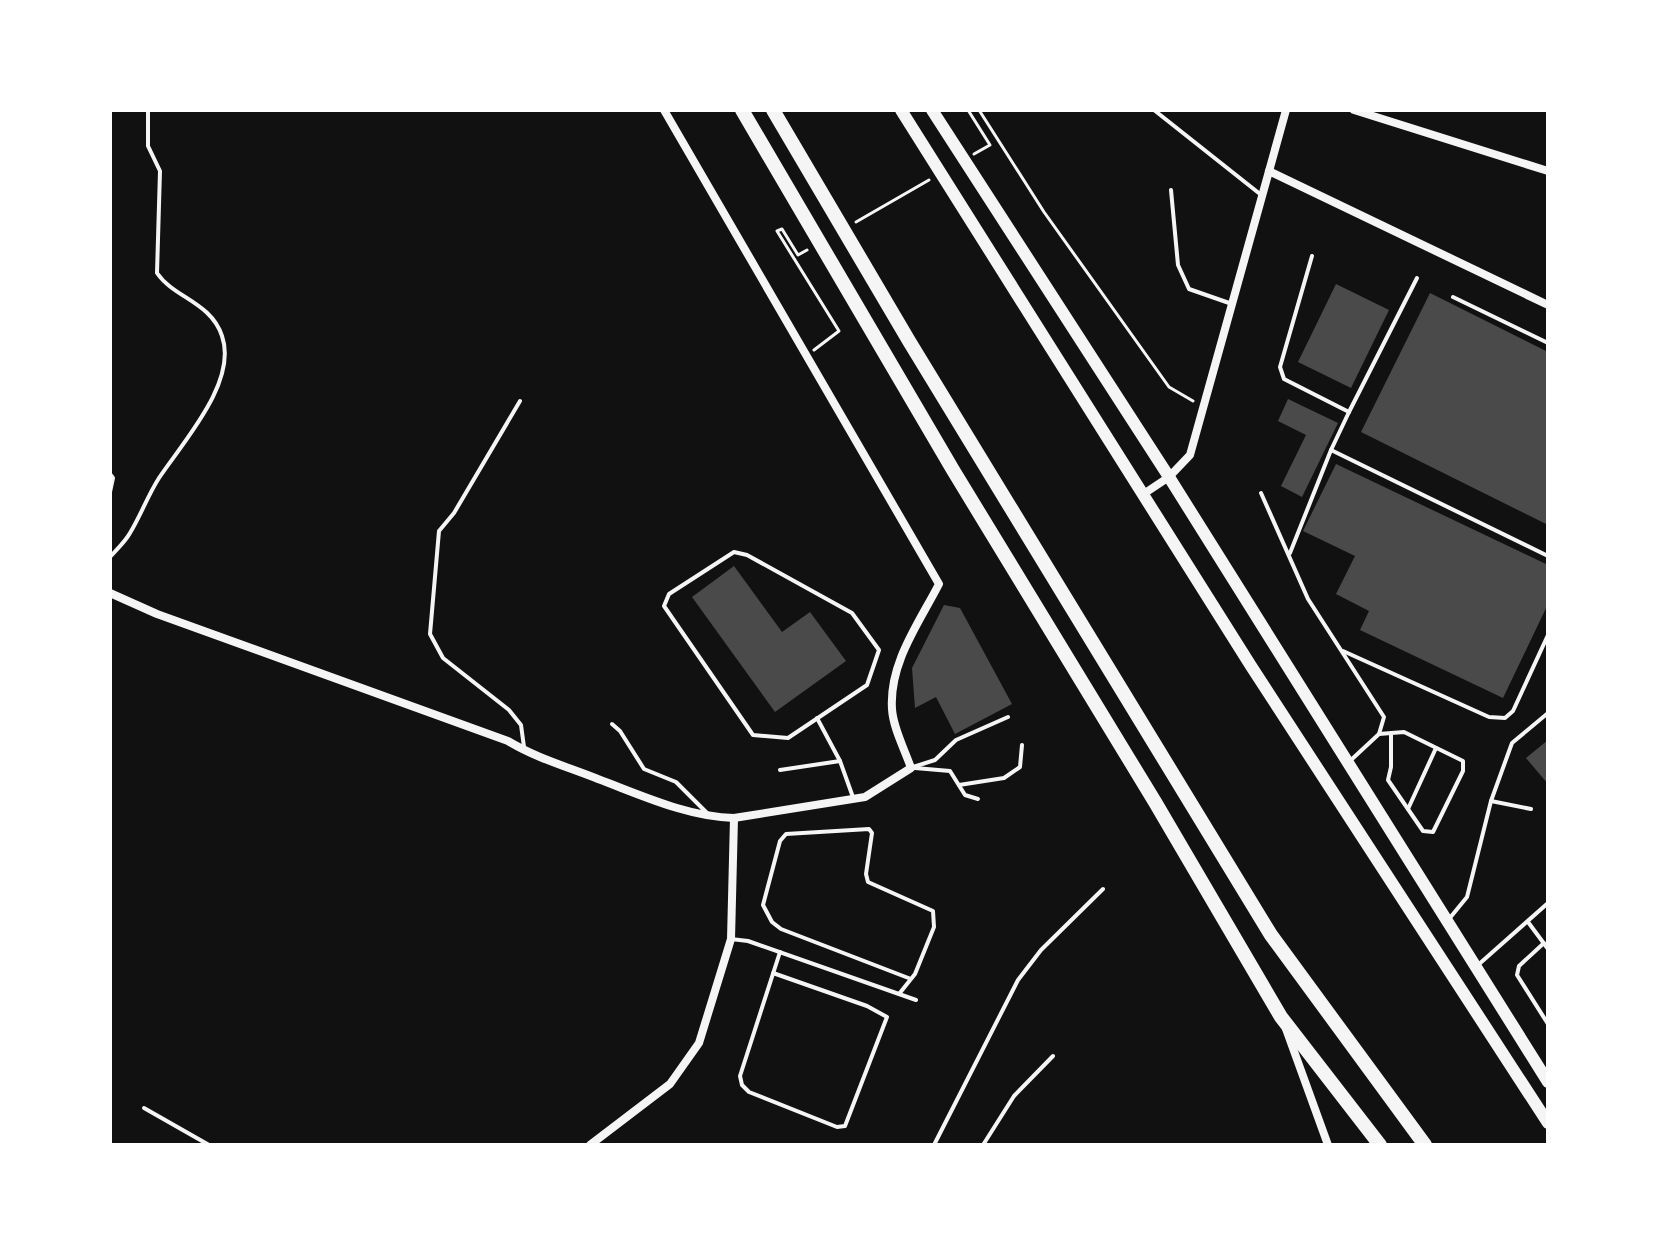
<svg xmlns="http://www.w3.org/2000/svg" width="1658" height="1255" font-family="Poppins,sans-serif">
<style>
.building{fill:#4a4a4a}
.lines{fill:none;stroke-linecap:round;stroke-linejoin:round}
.path{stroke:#f5f5f5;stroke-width:3}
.service{stroke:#f5f5f5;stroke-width:4}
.minor{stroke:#f5f5f5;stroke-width:8}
.primary{stroke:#f5f5f5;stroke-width:12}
.motorway{stroke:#f5f5f5;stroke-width:14}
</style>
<rect width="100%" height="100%" fill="#111"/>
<g class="building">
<path d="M1336 284 1389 310 1351 388 1298 362Z"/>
<path d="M1430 293 1548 352V525L1361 432Z"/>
<path d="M1288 399 1338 423 1302 497 1281 486 1306 435 1278 421Z"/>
<path d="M1336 464 1548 565V604L1503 698 1360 630 1369 611 1336 594 1355 556 1303 531Z"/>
<path d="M734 566 782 632 810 612 846 661 775 712 692 597Z"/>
<path d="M944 605 960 608 1012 704 955 734 936 697 915 708 912 668Z"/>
<path d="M1548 740V784L1526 758Z"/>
</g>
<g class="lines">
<g class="path">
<path d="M968 110 990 145 974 154"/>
<path d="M979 110 1044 212 1169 387 1193 401"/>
<path d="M856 222 929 180"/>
<path d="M807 250 798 255 782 229 777 231 839 331 814 350"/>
</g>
<g class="service">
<path d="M1154 110 1260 194"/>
<path d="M1171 190 1178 265 1189 289 1232 304"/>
<path d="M1312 256 1280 367 1284 379 1349 412 1331 450"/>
<path d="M1453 297 1548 343"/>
<path d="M520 401 454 513 439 531 430 634 443 658 509 710 521 725 524 747"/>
<path d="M1349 412 1417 278"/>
<path d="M110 474 113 478 110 492"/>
<path d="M1261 493 1308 599 1384 717 1379 734 1351 760"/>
<path d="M734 552 747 555 852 613 879 650 867 685 788 738 753 735 664 606 669 594Z"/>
<path d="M1290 553 1331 450 1548 556"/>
<path d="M110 557C117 549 125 542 130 533 141 515 148 495 159 478 183 442 238 382 222 336 211 302 174 298 157 273L160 171 148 146V110"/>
<path d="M1343 651 1489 717 1505 718 1513 711 1548 635"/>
<path d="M817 718 840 761 854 800"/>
<path d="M612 724 620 731 644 769 676 782 707 813"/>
<path d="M1379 734 1404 732 1463 761V771L1433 832 1423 831 1388 780 1391 767V733"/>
<path d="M913 767 935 760 956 740 1008 717"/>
<path d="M915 768 950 771 965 795 978 799"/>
<path d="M780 770 840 761"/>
<path d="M959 785 1004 778 1020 767 1022 745"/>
<path d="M1491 801 1531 809"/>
<path d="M1408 809 1436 748"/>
<path d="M1449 919 1467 897 1491 801 1512 743 1548 713"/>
<path d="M1528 922 1548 949"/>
<path d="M731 939 748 941 916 1000"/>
<path d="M1544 943 1519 966 1517 975 1548 1024"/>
<path d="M1478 965 1548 903"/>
<path d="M773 973 867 1006 887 1017 845 1126 837 1127 749 1092 742 1085 740 1076 780 952"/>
<path d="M899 994 915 974 934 927 933 911 868 882 866 874 872 833 869 829 786 834 780 841 763 905 772 922 781 929 911 979"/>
<path d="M144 1108 209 1145"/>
<path d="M934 1145 1018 980 1041 950 1103 889"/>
<path d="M983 1145 1014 1096 1053 1056"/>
</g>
<g class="minor">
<path d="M1354 110 1548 171"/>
<path d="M1269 171 1548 305"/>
<path d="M1145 493 1169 477 1190 455 1286 110"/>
<path d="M110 593 157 614 508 741C536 758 568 767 598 779 641 795 688 817 734 818L865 797 911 768C905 750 893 728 892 709 889 663 919 623 939 584L664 110"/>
<path d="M1286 1029 1328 1145"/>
<path d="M590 1145 670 1084 699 1043 731 939 734 818"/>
</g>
<g class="primary">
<path d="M901 110 1251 666 1548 1123"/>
<path d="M932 110 1169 477 1548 1082"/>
</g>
<g class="motorway">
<path d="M742 110 953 470 1155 802 1281 1017 1380 1145"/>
<path d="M773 110 909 341 1271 935 1425 1145"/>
</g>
</g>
<rect width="1658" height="1255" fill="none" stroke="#ffffff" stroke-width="224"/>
</svg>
